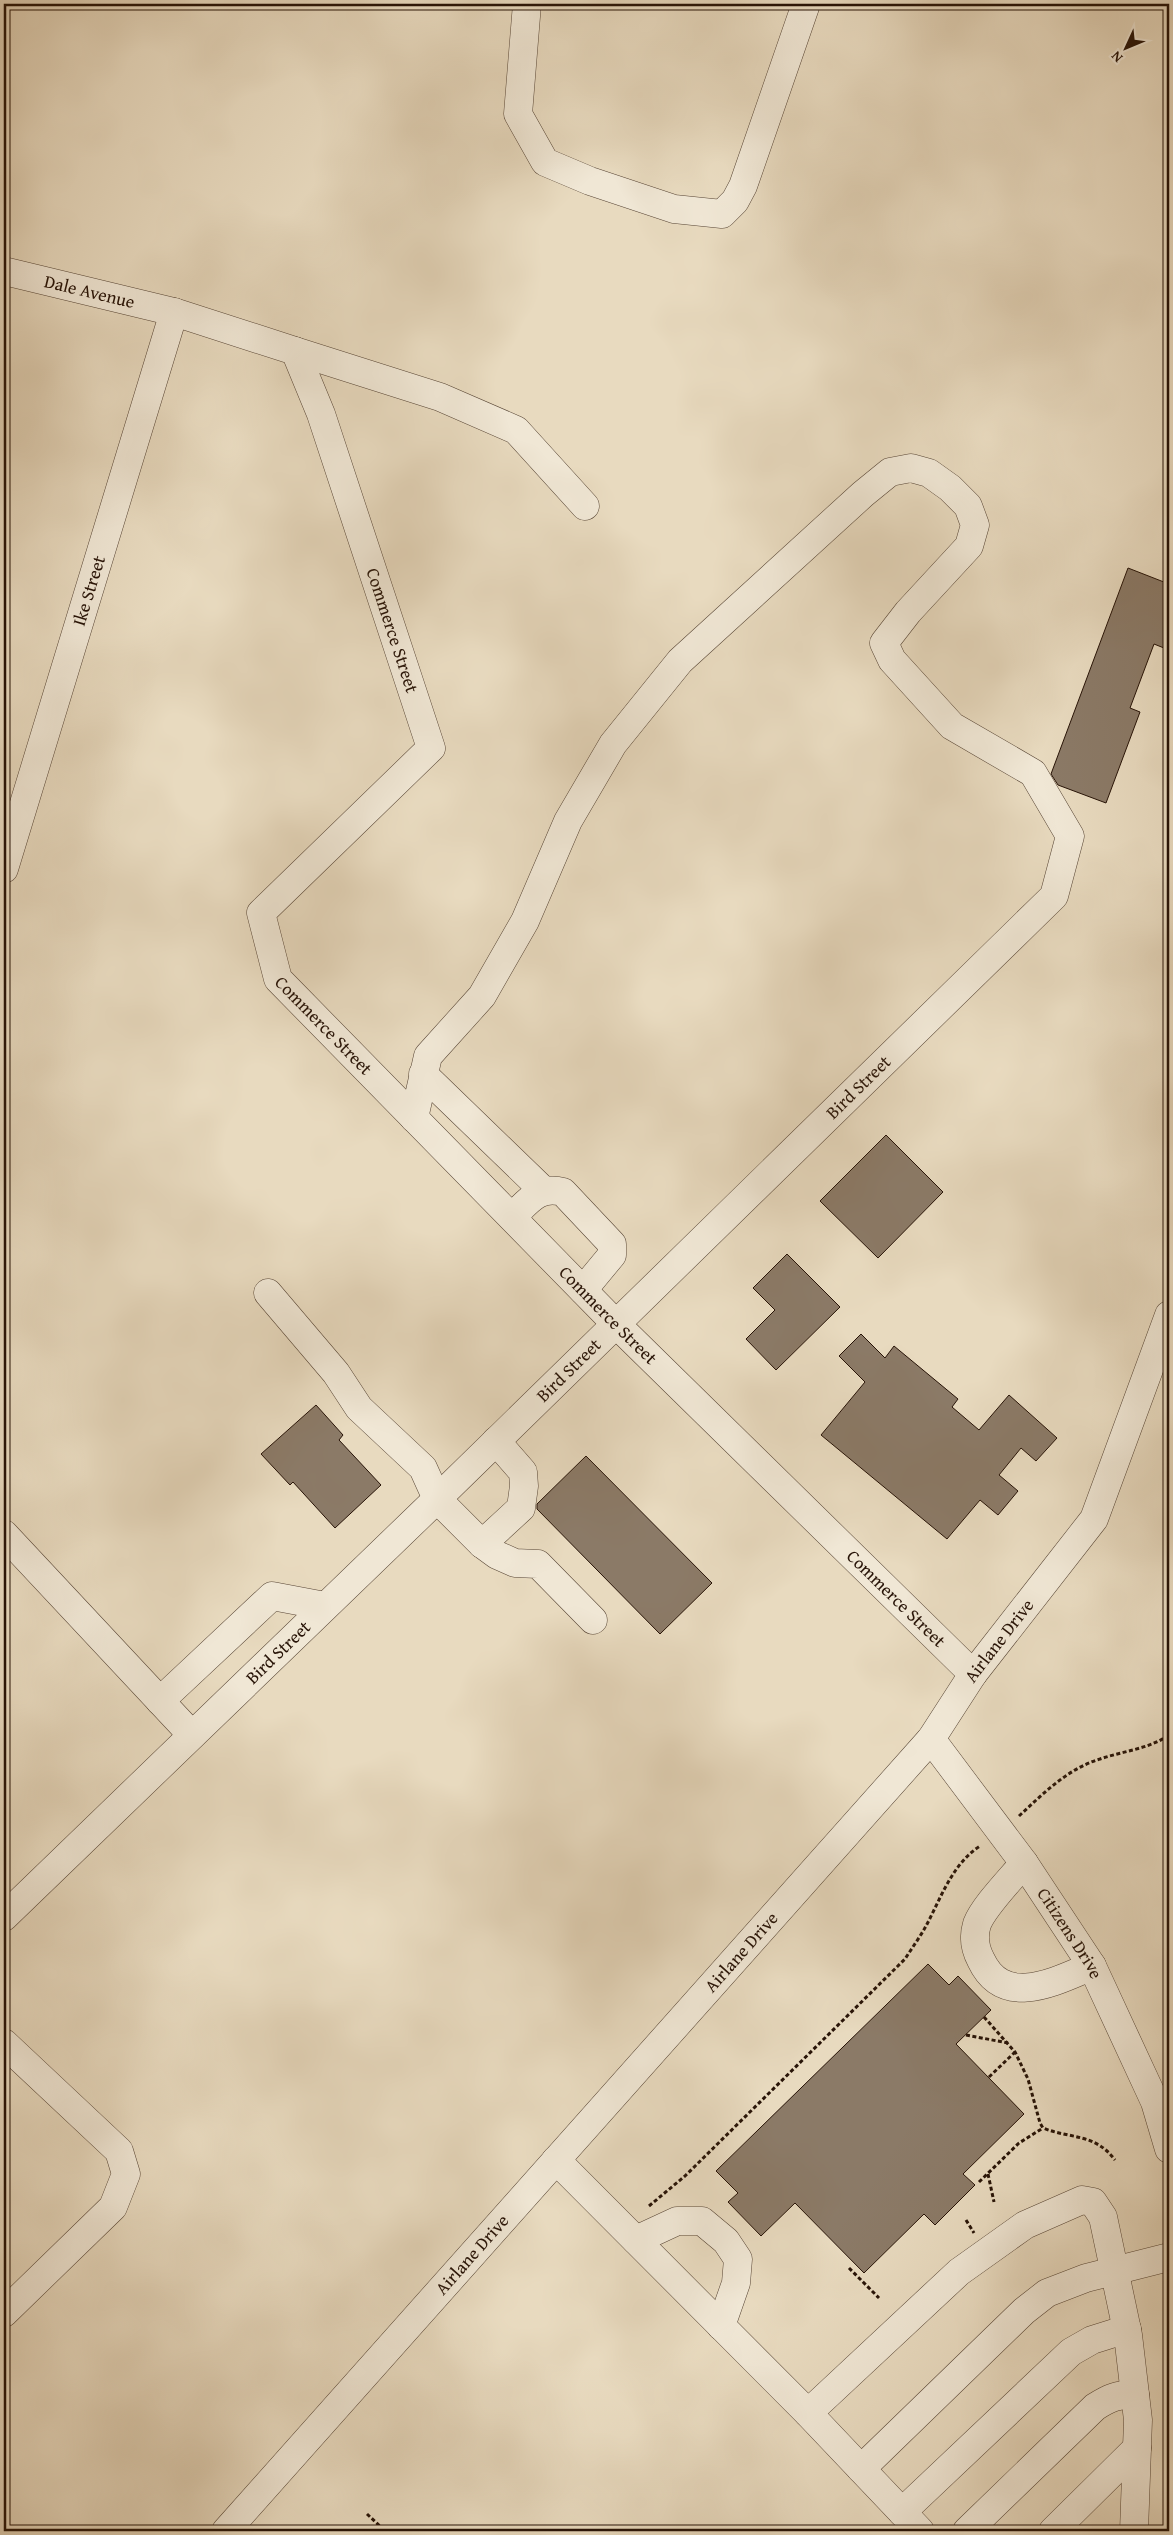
<svg xmlns="http://www.w3.org/2000/svg" width="1173" height="2535" font-family="'Gentium Book Plus',serif">
<style>
.building{fill:#8b7a67;stroke:#271307}
.lines{fill:none;stroke-linecap:round;stroke-linejoin:round}
.minor-casing{stroke:#574535;stroke-width:29}
.path{stroke:#271307;stroke-width:3;stroke-dasharray:4 2.5;stroke-linecap:butt}
.minor{stroke:#f0e7d5;stroke-width:28}
.labels{text-anchor:middle;stroke-width:4;stroke-linejoin:round;paint-order:stroke}
.street-label{font-size:18px;fill:#271307;stroke:#f0e7d5}
</style>
<rect width="100%" height="100%" fill="#e8dabf"/>
<filter id="stains"><feTurbulence type="fractalNoise" baseFrequency=".004" numOctaves="4"/><feColorMatrix values="0 0 0 0 .2 0 0 0 0 .09 0 0 0 0 .02 0 0 0 .5 -.17"/></filter>
<radialGradient id="worn" r=".72"><stop offset=".6" stop-color="#630" stop-opacity="0"/><stop offset="1" stop-color="#630" stop-opacity=".3"/></radialGradient>
<g class="building">
<path d="M1128 568 1169 584V650L1154 644 1130 708 1140 712 1106 803 1058 785 1051 774Z"/>
<path d="M886 1135 943 1192 878 1258 820 1201Z"/>
<path d="M787 1254 840 1307 776 1370 746 1339 775 1310 753 1288Z"/>
<path d="M861 1334 885 1358 894 1346 958 1399 952 1407 979 1430 1009 1395 1057 1438 1036 1461 1021 1448 999 1475 1018 1491 998 1515 980 1500 947 1539 821 1435 865 1382 839 1356Z"/>
<path d="M316 1405 343 1435 339 1440 381 1485 335 1528 293 1482 290 1485 261 1454Z"/>
<path d="M586 1456 712 1583 660 1634 537 1509V1504Z"/>
<path d="M928 1964 949 1985 958 1976 991 2010 956 2044 1024 2114 963 2174 975 2185 935 2225 924 2214 864 2273 795 2203 761 2236 728 2202 738 2193 716 2171Z"/>
</g>
<g class="lines">
<g class="minor-casing">
<g id="minor">
<path d="M527 4 518 114 545 162 590 181 674 209 722 214 735 201 743 186 806 4"/>
<path id="s1" d="M4 271 174 312 295 351 321 414 431 748 261 913 278 979 616 1324 973 1674"/>
<path d="M295 351 440 397 516 430 585 506"/>
<path id="s2" d="M4 869 174 312"/>
<path d="M423 1074 544 1191"/>
<path d="M512 1217C528 1202 538 1185 563 1192L612 1244V1255L583 1290"/>
<path d="M268 1293 336 1373 359 1408 423 1468 437 1499 482 1544 497 1555 515 1563 538 1564 593 1620"/>
<path d="M4 1534 192 1735"/>
<path d="M482 1544 521 1508 524 1486 523 1472 496 1441"/>
<path d="M160 1701 272 1596 325 1606"/>
<path id="s3" d="M931 1739 1024 1863 1092 1966 1155 2102 1169 2149"/>
<path d="M1024 1863C1011 1879 984 1906 977 1924 973 1937 975 1949 981 1960 1004 2009 1056 1981 1092 1966"/>
<path id="s4" d="M4 1917 437 1499 1054 896 1070 836 1033 773 952 726 892 660 884 643 908 612 969 546 975 525 968 506 950 488 929 473 911 468 890 472 863 494 680 661 613 744 568 821 525 921 482 996 428 1056 414 1118"/>
<path d="M4 2043 119 2151 126 2174 113 2207 4 2313"/>
<path d="M556 2160 808 2413 920 2531"/>
<path d="M636 2240 677 2221H702L726 2241 738 2259 736 2283 721 2326"/>
<path d="M808 2413 959 2272 1025 2225 1082 2200 1093 2202 1103 2217 1128 2335 1138 2420 1134 2531"/>
<path d="M861 2469 1024 2311 1047 2293 1086 2278 1169 2257"/>
<path d="M902 2512 1071 2352 1092 2340 1127 2329"/>
<path id="s5" d="M226 2531 931 1739 973 1674 1094 1519 1169 1315"/>
<path d="M967 2531 1095 2407C1109 2398 1118 2394 1135 2395"/>
<path d="M1053 2531 1137 2448"/>
</g>
</g>
<g class="path">
<path d="M1019 1816C1044 1793 1067 1769 1100 1759 1123 1751 1149 1749 1169 1735"/>
<path d="M984 2017 1015 2052 1028 2079 1040 2123 1043 2128C1070 2139 1095 2133 1115 2160"/>
<path d="M966 2035 1008 2043"/>
<path d="M989 2077 1015 2052"/>
<path d="M988 2174 994 2202"/>
<path d="M979 2182 1019 2143 1043 2128"/>
<path d="M649 2206 685 2176 905 1959C912 1948 920 1937 926 1926 941 1898 952 1864 980 1846"/>
<path d="M966 2220 974 2233"/>
<path d="M849 2268 879 2298"/>
<path d="M367 2514 385 2531"/>
</g>
<use href="#minor" class="minor"/>
</g>
<g class="labels">
<g class="street-label">
<text dy="6" stroke="none"><textPath href="#s1" startOffset="88">Dale Avenue</textPath></text>
<text dy="6" stroke="none"><textPath href="#s2" startOffset="291">Ike Street</textPath></text>
<text dy="6" stroke="none"><textPath href="#s1" startOffset="598">Commerce Street</textPath></text>
<text dy="6" stroke="none"><textPath href="#s1" startOffset="1092">Commerce Street</textPath></text>
<text dy="6" stroke="none"><textPath href="#s4" startOffset="1191">Bird Street</textPath></text>
<text dy="6" stroke="none"><textPath href="#s1" startOffset="1498">Commerce Street</textPath></text>
<text dy="6" stroke="none"><textPath href="#s4" startOffset="786">Bird Street</textPath></text>
<text dy="6" stroke="none"><textPath href="#s1" startOffset="1902">Commerce Street</textPath></text>
<text dy="6" stroke="none"><textPath href="#s5" startOffset="1180">Airlane Drive</textPath></text>
<text dy="6" stroke="none"><textPath href="#s4" startOffset="381">Bird Street</textPath></text>
<text dy="6" stroke="none"><textPath href="#s3" startOffset="239">Citizens Drive</textPath></text>
<text dy="6" stroke="none"><textPath href="#s5" startOffset="775">Airlane Drive</textPath></text>
<text dy="6" stroke="none"><textPath href="#s5" startOffset="370">Airlane Drive</textPath></text>
</g>
</g>
<rect width="1173" height="2535" fill="none" stroke="#e8dabf" stroke-width="20"/>
<rect x="5" y="5" width="1163" height="2525" fill="none" stroke="#271307" stroke-width="2.5"/>
<rect x="10" y="10" width="1153" height="2515" fill="none" stroke="#271307"/>
<g transform="translate(1126 48) rotate(226)" stroke="#f0e7d5" stroke-width="4" paint-order="stroke">
<path d="M0-4L9 19L0 12L-9 19Z" fill="#271307"/>
<text y="-8" font-size="14" font-weight="bold" text-anchor="middle" fill="#271307">N</text>
</g>
<rect width="100%" height="100%" filter="url(#stains)"/>
<rect width="100%" height="100%" fill="url(#worn)"/>
</svg>
